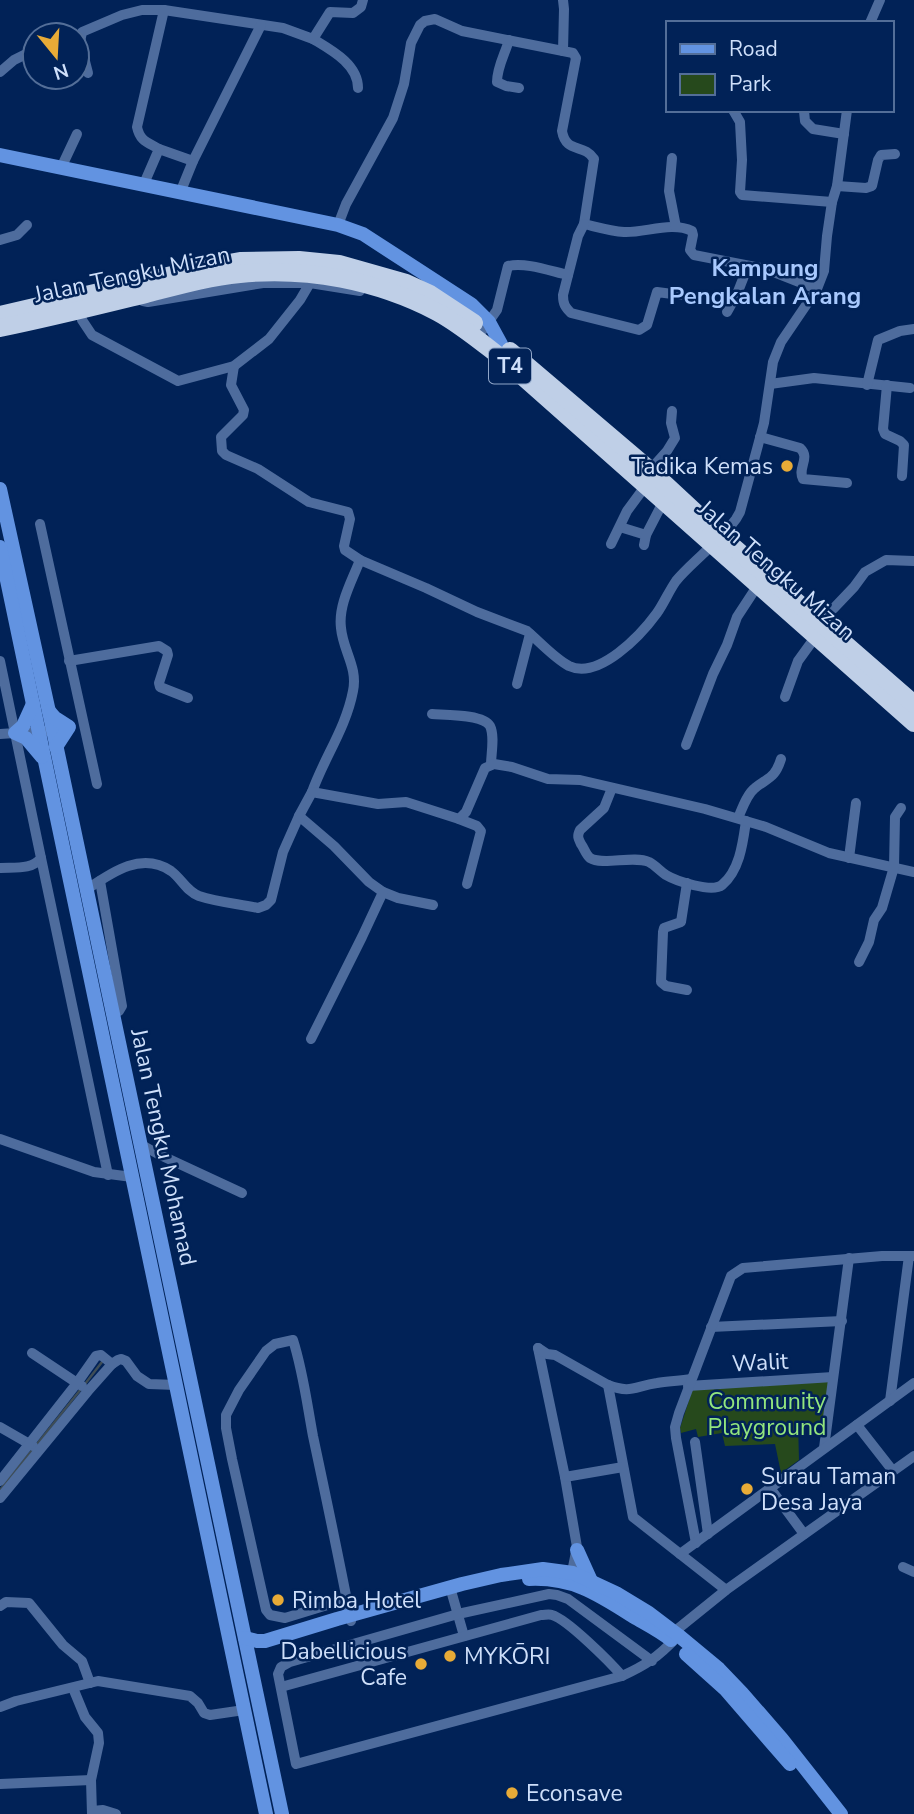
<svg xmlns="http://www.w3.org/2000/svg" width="914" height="1814" font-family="'Nunito Sans',sans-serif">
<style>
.green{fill:#26491c}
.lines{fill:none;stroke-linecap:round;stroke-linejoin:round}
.stream{stroke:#3e4d56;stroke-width:2.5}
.street{stroke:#4e6c9d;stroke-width:10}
.secondary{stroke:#6293e1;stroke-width:14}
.highway{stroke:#bfcfe7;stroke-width:18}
.poi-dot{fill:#e8ab37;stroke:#012257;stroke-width:2.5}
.labels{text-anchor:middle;stroke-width:5;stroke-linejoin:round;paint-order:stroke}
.shield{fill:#012257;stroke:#90a6c9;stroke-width:2}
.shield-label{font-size:21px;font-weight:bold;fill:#cedffa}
.street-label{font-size:23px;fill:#cedffa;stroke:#012257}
.poi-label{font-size:23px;fill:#cedffa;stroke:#012257;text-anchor:start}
.park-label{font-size:23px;fill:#93e57d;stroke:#012257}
.neighbourhood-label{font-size:24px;font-weight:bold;fill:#a8c9fe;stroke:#012257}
</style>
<rect width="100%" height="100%" fill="#012257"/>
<path class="green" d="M829 1380 823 1425 798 1423 799 1460 781 1473 775 1444 725 1446 722 1433 698 1437 696 1429 681 1433 680 1428 693 1388Z"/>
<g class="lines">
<g class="stream">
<path d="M85 1384 102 1362"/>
<path d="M37 1444 81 1389"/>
<path d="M0 1490 33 1449"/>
</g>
<g class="street">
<path d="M563 0 564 9 563 51 573 53 576 58 562 131C566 154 584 143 594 159L584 224C597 227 611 231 624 232 645 233 672 221 692 231L693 235 690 250 694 255 766 269 817 289"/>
<path d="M870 23 880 0"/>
<path d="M313 39C331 50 358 64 358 88"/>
<path d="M509 40C505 54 497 67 497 82L506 86 519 88"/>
<path d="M0 72 14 60 30 52"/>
<path d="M88 73 80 42 82 32 122 15 142 10H164"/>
<path d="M733 110 740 122 742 160 740 192 742 195 832 202"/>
<path d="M804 111 805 121 813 129 844 134"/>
<path d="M159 149 193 161"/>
<path d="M672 158 669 191 676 227"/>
<path d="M61 168 77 134"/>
<path d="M143 186 159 149C147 142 140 141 137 127L164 10 283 28 313 39 330 12 353 13 361 7 363 0"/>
<path d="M837 186 866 188 872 186 878 160 881 155 895 154"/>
<path d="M180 193 193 161 261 25"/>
<path d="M584 224 578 236 563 295C563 304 565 307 571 313L639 330 647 325 657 292 680 295"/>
<path d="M338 225 346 204 393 118 404 84 411 43 420 25 425 21 435 19 462 31 563 51"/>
<path d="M0 240 17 235 27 225"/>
<path d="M143 301 148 302 263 283H310L360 291"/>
<path d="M81 309 82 320 92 335 178 381 234 366 269 339 300 300 310 283"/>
<path d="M727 312 737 294 748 266"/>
<path d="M483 330 497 310 508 266C526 262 550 271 568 275"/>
<path d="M234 366 231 385 244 410 243 415 221 437 222 451 226 455 258 469 309 502 348 512 350 519 344 546 345 550 360 560 426 588 477 612 527 631C540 642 554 658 569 666 599 680 641 635 657 613 664 603 669 591 676 581 685 570 697 560 707 550"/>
<path d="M770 384 814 378 910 388"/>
<path d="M867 385 878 340 900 331 914 329"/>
<path d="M887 385 883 429 885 434 900 441 904 445 902 476"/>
<path d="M760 437 800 448C811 458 797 468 803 479L847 483"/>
<path d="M650 470 667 451 675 438 671 423 672 411"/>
<path d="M40 524 97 784"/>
<path d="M620 527 646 535"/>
<path d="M722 537 736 519 740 512 764 423 773 362 781 342 817 289 824 271 827 236 832 202 837 186 847 110"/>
<path d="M611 544 627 511 641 492"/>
<path d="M644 545 646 535 660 508"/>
<path d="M818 621 834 608 854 587 865 572 886 560 914 561"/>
<path d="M0 661 41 858C33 870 13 867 0 868"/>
<path d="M69 661 159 646 167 651 168 655 159 683 160 687 188 698"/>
<path d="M517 684 530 634"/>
<path d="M785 697 798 661 811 643"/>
<path d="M432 714C446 715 483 714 490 726 495 736 491 754 491 765"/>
<path d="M0 734 45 731"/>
<path d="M686 745 713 674 727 645 737 617 754 591"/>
<path d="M612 788 604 808 580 830C577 836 578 838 581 844 584 848 586 855 590 858 603 866 633 855 649 862 655 865 660 871 666 875 676 881 712 893 722 885 740 870 743 842 746 821"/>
<path d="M312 792C324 758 346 728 353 691 358 667 343 651 341 628 338 605 352 581 360 560"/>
<path d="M738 818C742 809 747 794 755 788 769 777 775 778 781 759"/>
<path d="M459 819 477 826 481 831 467 884"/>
<path d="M41 858 108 1175"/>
<path d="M849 858 856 803"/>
<path d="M100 881 122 1006 119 1011 112 1013"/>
<path d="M86 890C111 873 141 851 171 871 181 878 186 891 199 896 217 902 239 904 258 908L266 905 271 900 283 852 299 816"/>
<path d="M433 905 398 898 383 892 369 882 334 846 299 816 312 792 378 804 406 802 459 819 466 812 485 768 494 764 512 767 548 779 580 780 705 809 766 827 829 853 914 872"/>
<path d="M859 962 869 942 874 920 882 908 894 867 895 817 901 808"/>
<path d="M687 990 666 986 661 982 663 932 664 928 681 922 687 883"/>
<path d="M311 1039 362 937 383 892"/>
<path d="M0 1139 94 1172 132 1177"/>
<path d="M140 1144 158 1154 242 1193"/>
<path d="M711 1327 842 1321"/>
<path d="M538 1348 565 1477 577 1547 571 1577"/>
<path d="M538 1348 547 1354 555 1355 608 1385C631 1394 635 1386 657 1383 668 1381 680 1381 691 1379"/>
<path d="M608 1385 633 1517 726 1590"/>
<path d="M82 1386 77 1383 96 1356 101 1355 112 1364"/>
<path d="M688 1386 833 1377"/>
<path d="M890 1401 909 1256"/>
<path d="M857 1425 893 1471"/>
<path d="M0 1427 33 1446"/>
<path d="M695 1442 708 1534"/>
<path d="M824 1448 849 1258"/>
<path d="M565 1477 623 1467"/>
<path d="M0 1481 77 1383 32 1353"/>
<path d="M770 1488 804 1534"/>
<path d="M0 1498 88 1391 112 1364 118 1360 121 1359 126 1361 137 1376 149 1384 176 1385"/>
<path d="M696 1543 676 1438 675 1427 679 1413 731 1276 743 1268 882 1256H914"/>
<path d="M680 1554 914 1383"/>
<path d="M903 1567 914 1572"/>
<path d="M450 1587 464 1636"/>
<path d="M347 1599 285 1618 270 1615 266 1610 232 1459 226 1428V1415L239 1390 266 1351 275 1344 293 1340C303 1371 307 1404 313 1436 326 1497 339 1559 351 1621"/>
<path d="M0 1606 6 1602 29 1603 63 1645 82 1661 90 1683"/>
<path d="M669 1636 726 1590 914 1456"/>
<path d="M652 1661 568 1599 557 1595 549 1594 458 1614 290 1662 281 1667 278 1674 296 1764 622 1676C646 1665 658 1657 676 1638"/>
<path d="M281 1687 541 1615C545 1615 549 1614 552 1615 567 1619 611 1663 622 1676"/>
<path d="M73 1688 85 1717 98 1733 99 1743 91 1780 92 1814"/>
<path d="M0 1707 16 1701 98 1681 190 1696 198 1703 204 1713 210 1715 244 1710"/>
<path d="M0 1784 91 1780"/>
<path d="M92 1811 103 1810 116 1814"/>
</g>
<g class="secondary">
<path d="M0 155 338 225 363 234 471 304 489 322 501 344"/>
<path d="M0 489 53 730 282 1814"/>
<path d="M0 547 266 1814"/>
<path d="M33 704 23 726 15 733 26 738 42 757"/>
<path d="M49 711 55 718 69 727 56 747"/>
<path d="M577 1550 591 1581"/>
<path d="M529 1579C573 1577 598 1594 634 1617 646 1624 660 1631 671 1640"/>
<path d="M245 1638 257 1641H265L337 1619 462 1584 501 1575 543 1569 573 1573 616 1593 649 1613 678 1635 719 1669 742 1693 782 1739 841 1814"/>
<path d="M686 1654 725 1689 790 1764"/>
</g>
<g class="highway">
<path d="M0 315 202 268 240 261 299 260 339 264 406 283 430 294 474 323"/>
<path d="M0 328C49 318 97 306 146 294 177 286 208 277 240 274 307 267 378 281 437 312 461 325 482 343 503 359L914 723"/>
<path d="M510 351 650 470 722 537 914 704"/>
</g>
</g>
<g class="poi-dot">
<circle cx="787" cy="466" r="7"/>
<circle cx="747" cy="1489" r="7"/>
<circle cx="278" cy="1600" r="7"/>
<circle cx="450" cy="1656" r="7"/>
<circle cx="421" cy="1664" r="7"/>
<circle cx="512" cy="1793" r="7"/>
</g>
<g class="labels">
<rect class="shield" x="489" y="348.5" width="42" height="35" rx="5"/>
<g class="shield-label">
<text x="510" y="373">T4</text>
</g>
<g class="street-label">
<text transform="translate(132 274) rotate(-12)" y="8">Jalan Tengku Mizan</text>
<text transform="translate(777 570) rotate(41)" y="8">Jalan Tengku Mizan</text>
<text transform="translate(164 1147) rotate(78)" y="8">Jalan Tengku Mohamad</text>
<text transform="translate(760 1362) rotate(-3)" y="8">Walit</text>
</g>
<g class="poi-label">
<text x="773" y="474" text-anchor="end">Tadika Kemas</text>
<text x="761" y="1484">Surau Taman<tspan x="761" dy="26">Desa Jaya</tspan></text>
<text x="292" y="1608">Rimba Hotel</text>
<text x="407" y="1659" text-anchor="end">Dabellicious<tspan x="407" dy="26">Cafe</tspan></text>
<text x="464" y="1664">MYKŌRI</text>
<text x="526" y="1801">Econsave</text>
</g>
<g class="park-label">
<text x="767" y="1409">Community<tspan x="767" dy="26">Playground</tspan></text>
</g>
<g class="neighbourhood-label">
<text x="765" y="276">Kampung<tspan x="765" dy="28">Pengkalan Arang</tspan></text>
</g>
</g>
<rect x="666" y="21" width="228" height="91" fill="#012257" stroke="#536e98" stroke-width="2"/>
<rect x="680" y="44" width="35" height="10" fill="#6293e1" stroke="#536e98" stroke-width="2"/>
<text x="729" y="56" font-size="21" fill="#cedffa">Road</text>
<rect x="680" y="74" width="35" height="21" fill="#26491c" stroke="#536e98" stroke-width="2"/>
<text x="729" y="91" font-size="21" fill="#cedffa">Park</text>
<g transform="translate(56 56) rotate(162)"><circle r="33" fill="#012257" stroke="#536e98" stroke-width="2"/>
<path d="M0-5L12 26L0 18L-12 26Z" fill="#e8ab37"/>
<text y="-10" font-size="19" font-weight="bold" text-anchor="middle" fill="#cedffa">N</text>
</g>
</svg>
